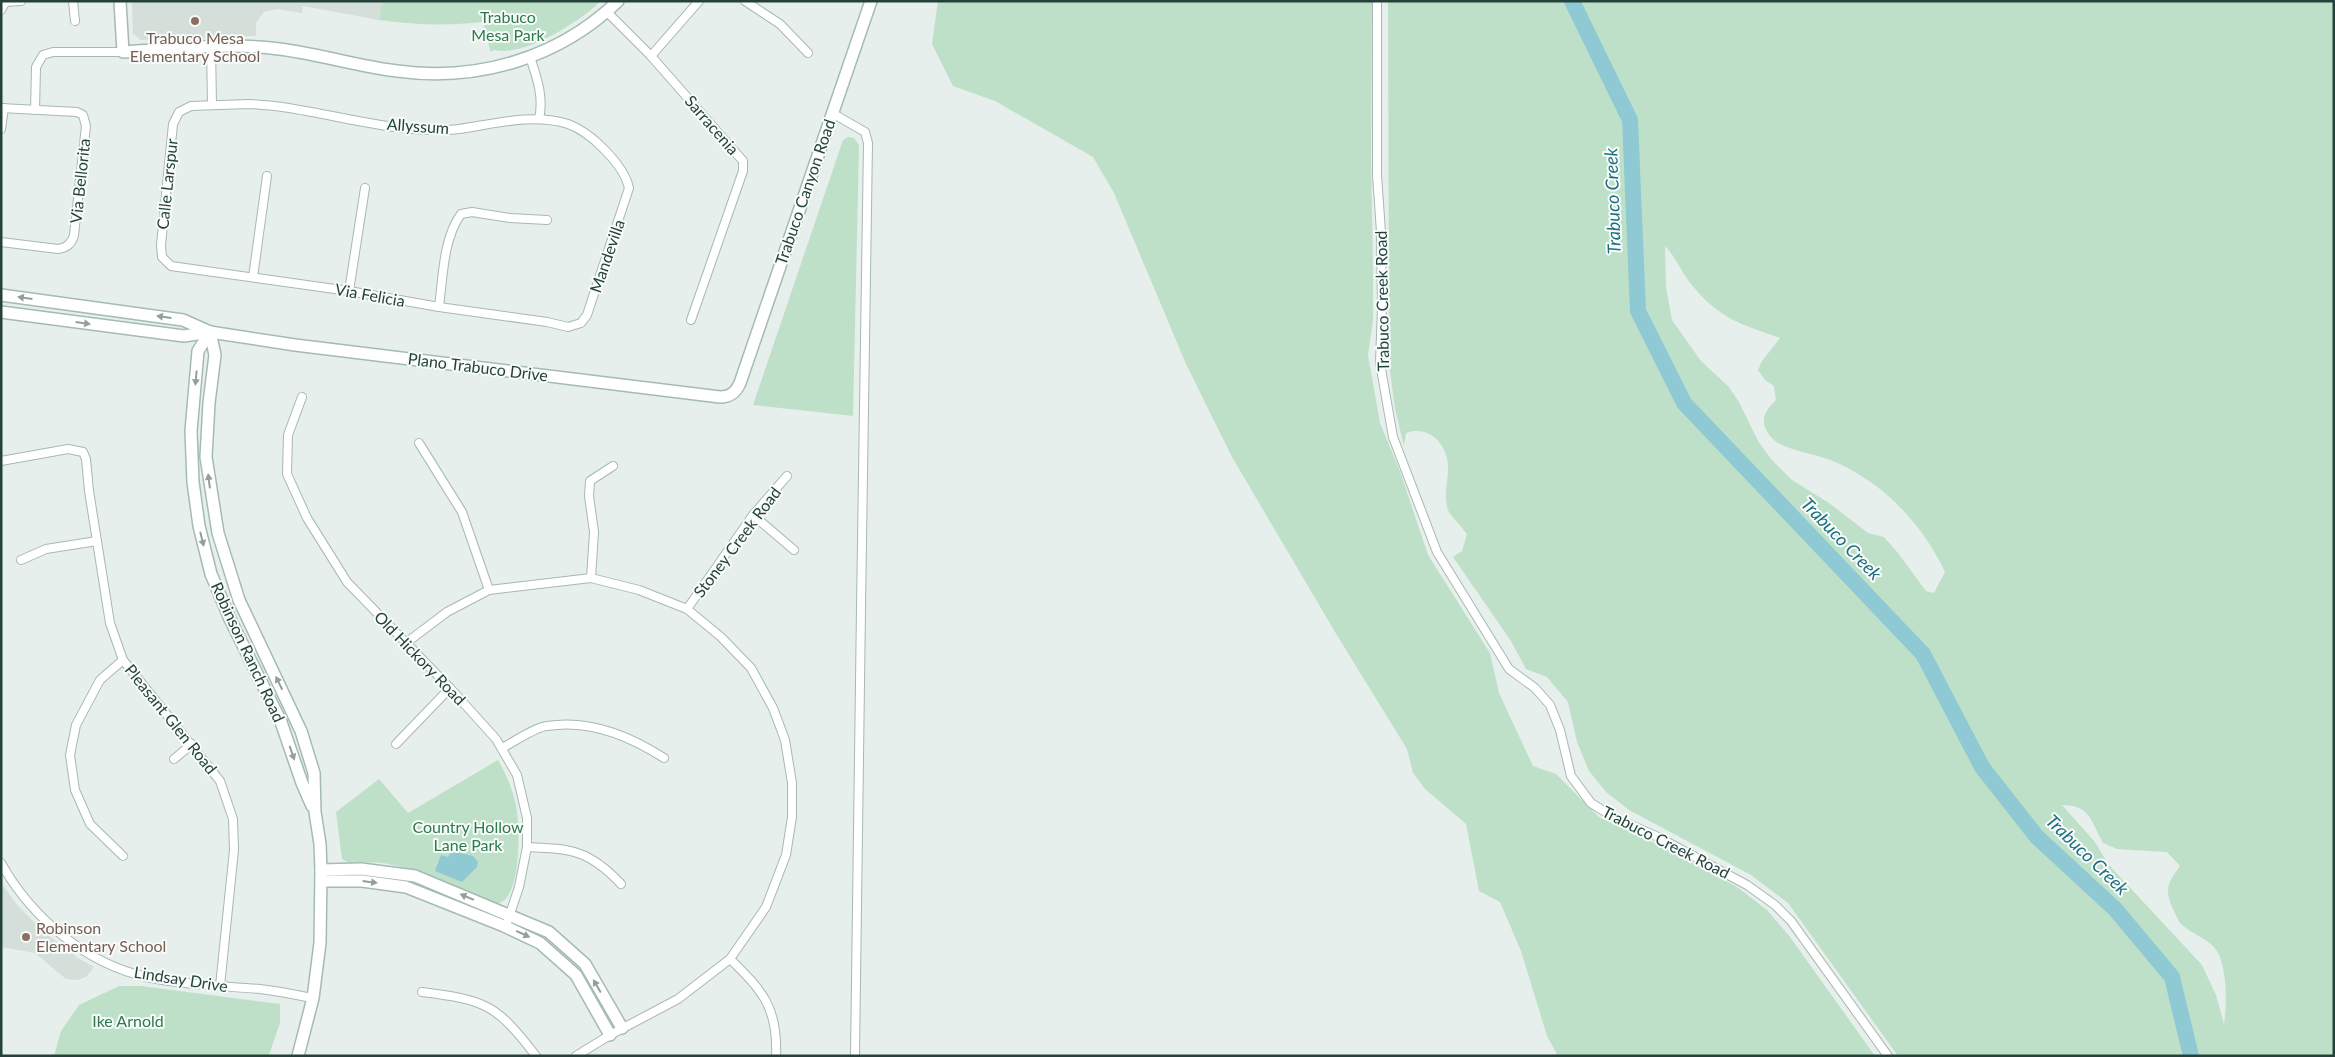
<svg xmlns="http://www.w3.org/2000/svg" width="2335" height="1057" font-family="Lato,sans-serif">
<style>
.built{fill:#d4dfda}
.green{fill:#bfe0c8;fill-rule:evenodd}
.water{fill:#8ec9d4}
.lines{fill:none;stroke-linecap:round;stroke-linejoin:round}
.river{stroke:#8ec9d4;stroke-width:16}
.street-casing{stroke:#a8b8b2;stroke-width:10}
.secondary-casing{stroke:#a4bbb3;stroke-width:14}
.street{stroke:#fff;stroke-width:8}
.secondary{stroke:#fff;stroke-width:11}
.oneway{fill:#92a09c}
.education-dot{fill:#8d6e63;stroke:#f7fbf9;stroke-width:2}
.labels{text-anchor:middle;stroke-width:4;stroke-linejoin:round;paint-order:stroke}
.park-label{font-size:16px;fill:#2d7a4b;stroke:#f7fbf9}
.education-label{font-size:16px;fill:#785e54;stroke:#f7fbf9}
.street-label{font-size:16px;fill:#24423a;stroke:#f7fbf9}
.water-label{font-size:18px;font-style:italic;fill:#1c6f80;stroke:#f7fbf9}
</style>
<rect width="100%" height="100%" fill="#e6efeb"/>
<g class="built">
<path d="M132 1H382L379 20 303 6 302 13 277 9 264 12 256 23V36L141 40 133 34Z"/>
<path d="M1 883 18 906 43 931 78 958 94 967 86 977 78 980 66 979 35 953 1 947Z"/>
</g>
<g class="green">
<path d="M382 1H601C579 22 525 57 494 50L491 52 490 50 483 22C447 26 415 25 379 20Z"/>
<path d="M938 1H1372L1371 156 1373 268V320L1368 355 1380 423 1400 471 1428 555 1490 653 1499 693 1533 766 1556 774 1599 817 1661 846 1737 887 1767 910 1790 937 1875 1056H1558L1547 1036 1521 951 1500 902 1479 891 1466 824 1425 789 1413 773 1407 749 1335 632 1232 457 1186 364 1114 193 1093 157 995 101 953 86 932 44Z"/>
<path d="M1388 1H2334V1056H1898L1788 903 1751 875 1629 810 1606 792 1589 771 1577 742 1568 702 1547 677 1526 669 1511 641 1453 557 1462 551 1467 534C1463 528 1449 514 1448 510 1444 497 1447 485 1448 472 1450 447 1431 424 1406 433L1404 446 1395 409 1389 363ZM1665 246C1675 256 1682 273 1691 284 1718 318 1742 325 1780 338L1762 361 1758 370 1765 380 1774 386 1776 400C1764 411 1759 422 1770 436 1781 450 1813 453 1830 460 1881 480 1922 523 1945 572L1934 593 1926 591 1898 553 1884 537 1868 533 1829 503 1792 480 1771 459 1758 441 1739 402 1729 387 1701 361 1672 320 1666 287ZM2062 805C2091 805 2091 822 2103 843L2117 849 2167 852 2180 866C2167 884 2164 890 2174 911 2176 915 2178 921 2181 924 2194 936 2212 939 2219 955 2227 973 2227 1005 2224 1024L2216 995 2202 965 2108 864 2095 842Z"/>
<path d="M848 137 854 138 859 145 853 416 753 405 843 140Z"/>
<path d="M498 760C506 774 513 790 516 806 520 824 522 897 499 903 487 906 471 892 460 888 436 879 414 869 388 864 374 861 361 864 347 862L342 859 336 812 379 779 408 813Z"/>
<path d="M119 986H141L280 1004V1023L269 1055 54 1056 61 1031 79 1005Z"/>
</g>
<path class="water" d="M452 851 473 856 478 862 477 867 462 882 435 871 441 855 448 857Z"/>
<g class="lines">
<path class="river" d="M1572 1 1630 120 1638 311 1684 403 1923 654 1982 767 2037 837 2115 909 2172 977 2191 1056"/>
<g class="street-casing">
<g id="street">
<path d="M73 1 75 21"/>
<path d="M745 1 780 24 808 53"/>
<path d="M1377 1V175L1381 232 1382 308 1380 363 1393 437 1437 552 1509 669 1535 688 1550 705 1560 730 1571 776 1591 803 1615 818 1658 837 1747 885 1775 905 1791 921 1888 1056"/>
<path d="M6 2 21 1"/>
<path d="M1 10 6 1"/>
<path d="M607 12 651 56 743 161V171L691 320"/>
<path d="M211 48 212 105"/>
<path d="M651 56 699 1"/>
<path d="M530 57C537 78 544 97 539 119"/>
<path d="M249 104C304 106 358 125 413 129 428 130 444 131 459 129 494 124 533 113 568 124 591 132 624 165 629 188L587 315 581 323 568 327 547 322 439 307 349 291 171 266 162 257 161 245 173 124 179 112 191 106Z"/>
<path d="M1 108 77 112 83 115 86 126 74 235C72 243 67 248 58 249L1 242"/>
<path d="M35 110 36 67 43 55 53 52H123"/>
<path d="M832 113 865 132 868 143C861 447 861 752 855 1056"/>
<path d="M1 129 4 108"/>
<path d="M253 277 267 176"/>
<path d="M349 291 365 188"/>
<path d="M439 307C443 277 443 239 461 214L472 212 510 218 547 220"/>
<path d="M302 397 288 435 287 474 307 518 347 582 450 688 496 739 517 775 527 818V847L519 887 508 920"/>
<path d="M419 443 462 512 489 590"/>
<path d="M1 461 68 449 83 452 86 459 89 491 110 623 123 660 220 781 233 819 234 850 220 986"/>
<path d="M753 515 794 550"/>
<path d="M21 560 46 549 97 541"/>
<path d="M591 578 594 532 589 496 590 481 613 466"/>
<path d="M687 609 753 515 787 476"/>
<path d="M406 643 447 612 489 590 591 578 639 590 687 609 721 637 751 668 773 708 785 740 792 783V817L786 855 766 907 730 959 678 999 610 1035 576 1056"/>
<path d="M396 744 450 688"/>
<path d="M502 748C514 742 535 727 547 726 589 719 630 736 664 758"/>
<path d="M174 759 192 744"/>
<path d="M527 847C572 849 589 850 621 884"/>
<path d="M123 856 90 824 75 790 70 755 76 725 100 680 123 660"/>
<path d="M1 863C31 917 86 964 147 977 184 985 223 986 260 989 278 991 296 995 313 998"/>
<path d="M730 959C763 991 778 1008 776 1056"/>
<path d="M422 992C486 1000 496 1004 536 1056"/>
</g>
</g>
<g class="secondary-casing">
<g id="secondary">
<path d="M120 1 123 52C169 49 225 43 271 48 313 52 355 66 397 71 478 82 559 58 618 1"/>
<path d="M1 295 183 320 210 332"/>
<path d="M1 312 184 336 210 332 295 345 720 397C731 397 736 392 740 383L871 1"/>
<path d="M210 332 215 355 209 403 206 457 218 533 239 600 301 731 314 773 315 812 320 844 321 870 320 943 313 998 298 1056"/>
<path d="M210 332 198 351 191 431 193 482 199 526 211 574 230 619 281 722 302 783 312 806"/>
<path d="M321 870 361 869 415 876 549 932 585 964 622 1028"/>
<path d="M321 881H362L406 887 504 926 540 943 576 975 610 1035"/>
</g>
</g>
<use href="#street" class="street"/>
<use href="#secondary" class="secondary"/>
</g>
<defs><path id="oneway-solid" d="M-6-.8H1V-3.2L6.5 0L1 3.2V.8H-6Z" transform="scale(1.25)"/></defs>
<g class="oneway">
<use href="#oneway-solid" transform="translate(25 298) rotate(-172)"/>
<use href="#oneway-solid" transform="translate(164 317) rotate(-172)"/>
<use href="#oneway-solid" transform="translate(83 323) rotate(8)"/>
<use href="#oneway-solid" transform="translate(196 378) rotate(95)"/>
<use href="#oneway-solid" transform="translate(209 481) rotate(-97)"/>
<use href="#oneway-solid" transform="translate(202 539) rotate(76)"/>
<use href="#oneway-solid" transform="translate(279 683) rotate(-116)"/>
<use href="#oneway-solid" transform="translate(292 753) rotate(71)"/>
<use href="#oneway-solid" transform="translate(370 882) rotate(7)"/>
<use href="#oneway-solid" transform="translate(467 897) rotate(-157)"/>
<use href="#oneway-solid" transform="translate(523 934) rotate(25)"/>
<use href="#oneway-solid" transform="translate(597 986) rotate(-120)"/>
</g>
<g class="education-dot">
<circle cx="195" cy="21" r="5"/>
<circle cx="26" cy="937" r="5"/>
</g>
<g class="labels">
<g class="park-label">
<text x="508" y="23">Trabuco<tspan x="508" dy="18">Mesa Park</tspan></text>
<text x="468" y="833">Country Hollow<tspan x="468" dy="18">Lane Park</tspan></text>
<text x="128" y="1027">Ike Arnold</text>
</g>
<g class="education-label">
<text x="195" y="44">Trabuco Mesa<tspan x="195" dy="18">Elementary School</tspan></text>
<text x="36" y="934" text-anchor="start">Robinson<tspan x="36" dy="18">Elementary School</tspan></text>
</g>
<g class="street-label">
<text transform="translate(712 125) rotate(49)" y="6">Sarracenia</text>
<text transform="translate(418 126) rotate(4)" y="6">Allyssum</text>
<text transform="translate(80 181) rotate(-84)" y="6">Via Bellorita</text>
<text transform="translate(167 184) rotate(-84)" y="6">Calle Larspur</text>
<text transform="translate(805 192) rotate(-71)" y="6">Trabuco Canyon Road</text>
<text transform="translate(607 256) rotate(-71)" y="6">Mandevilla</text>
<text transform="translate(370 295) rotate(10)" y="6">Via Felicia</text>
<text transform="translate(1382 301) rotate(-91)" y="6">Trabuco Creek Road</text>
<text transform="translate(478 367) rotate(7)" y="6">Plano Trabuco Drive</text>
<text transform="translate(737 542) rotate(-53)" y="6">Stoney Creek Road</text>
<text transform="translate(248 652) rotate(65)" y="6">Robinson Ranch Road</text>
<text transform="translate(420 658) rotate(46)" y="6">Old Hickory Road</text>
<text transform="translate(171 719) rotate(51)" y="6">Pleasant Glen Road</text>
<text transform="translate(1666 842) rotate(27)" y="6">Trabuco Creek Road</text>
<text transform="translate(181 979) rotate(9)" y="6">Lindsay Drive</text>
</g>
<g class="water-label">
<text transform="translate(1613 201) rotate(-92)" y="6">Trabuco Creek</text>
<text transform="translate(1841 539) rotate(46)" y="6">Trabuco Creek</text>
<text transform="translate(2087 855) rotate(44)" y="6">Trabuco Creek</text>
</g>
</g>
<rect width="2335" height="1057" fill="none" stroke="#24423a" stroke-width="5"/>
</svg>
